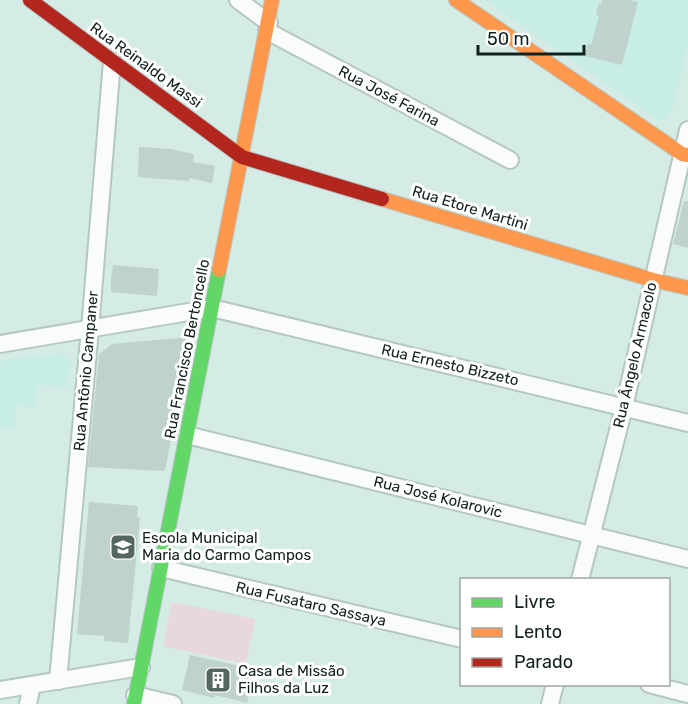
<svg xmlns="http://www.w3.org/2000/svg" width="688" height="704" font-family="Rubik,sans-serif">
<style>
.built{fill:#c7ede5}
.green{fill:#e8d7dc}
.building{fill:#bfd2ce}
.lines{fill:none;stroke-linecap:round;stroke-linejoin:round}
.street-casing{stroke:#b5c7c3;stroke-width:20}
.fast-casing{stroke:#b5c7c3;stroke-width:16}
.slow-casing{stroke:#b5c7c3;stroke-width:16}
.jam-casing{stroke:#b5c7c3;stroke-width:16}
.street{stroke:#f9fcfb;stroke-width:16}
.fast{stroke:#63d668;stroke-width:14}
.slow{stroke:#ff974d;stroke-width:14}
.jam{stroke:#b3261e;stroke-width:14}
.labels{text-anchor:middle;stroke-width:6;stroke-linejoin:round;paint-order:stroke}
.street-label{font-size:15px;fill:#10201d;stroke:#fff}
.poi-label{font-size:15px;fill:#10201d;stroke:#fff;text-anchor:start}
</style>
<rect width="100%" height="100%" fill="#d5ebe6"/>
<g class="built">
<path d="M485 0H688V44L672 112 666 120H658Z"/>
<path d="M60 353 67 357 71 363 68 387 37 385 35 407 16 405 14 428 0 427V361Z"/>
</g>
<path class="green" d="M172 602 255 619 246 664 163 646Z"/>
<g class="building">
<path d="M602 0H628L638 2 622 65 585 56 588 44 591 45 599 16 596 15 599 3 601 4Z"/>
<path d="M139 147 170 149 194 154 193 162 215 166 212 183 189 178V181L138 177Z"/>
<path d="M684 201H688V248L673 244Z"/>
<path d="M113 265 159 269 157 296 111 292V278Z"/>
<path d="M191 337 165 471 88 467 99 354 112 344Z"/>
<path d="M89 502 138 506 137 517 140 518 128 643 104 641V636L77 634Z"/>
<path d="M190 655 255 669 247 703 215 695 214 698 182 690Z"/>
</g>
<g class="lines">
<g class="street-casing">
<g id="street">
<path d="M238 0 269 23"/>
<path d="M267 31 510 160"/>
<path d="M0 344 212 308 688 423"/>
<path d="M187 435 688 559"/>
<path d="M161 568 462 639"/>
<path d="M580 580 624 407 688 130"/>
<path d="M58 681 90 329 112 61"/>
<path d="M649 684 688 694"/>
<path d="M0 690 141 667"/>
<path d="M135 695 173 704"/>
<path d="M28 704 32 685"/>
<path d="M550 704 555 684"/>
</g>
</g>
<g class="fast-casing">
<path id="fast" d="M134 704 219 270"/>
</g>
<g class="slow-casing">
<g id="slow">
<path d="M456 0 682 154 688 155"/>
<path d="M382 199 653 280 688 288"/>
<path d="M219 270 272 0"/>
</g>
</g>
<g class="jam-casing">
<path id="jam" d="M30 0 242 157 382 199"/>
</g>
<use href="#street" class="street"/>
<use href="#fast" class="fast"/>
<use href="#slow" class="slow"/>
<use href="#jam" class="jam"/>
</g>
<defs>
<g id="school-square" transform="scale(1.35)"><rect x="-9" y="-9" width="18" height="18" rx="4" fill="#556763" stroke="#fff"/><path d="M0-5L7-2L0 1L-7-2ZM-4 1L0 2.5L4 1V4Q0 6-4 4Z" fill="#fff"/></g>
<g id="building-square" transform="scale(1.35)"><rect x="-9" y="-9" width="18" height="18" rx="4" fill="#556763" stroke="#fff"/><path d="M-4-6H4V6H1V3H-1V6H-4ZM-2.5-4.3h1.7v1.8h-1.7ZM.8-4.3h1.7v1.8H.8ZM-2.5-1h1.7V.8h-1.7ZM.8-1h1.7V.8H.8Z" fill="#fff"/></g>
</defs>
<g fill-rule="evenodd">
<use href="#school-square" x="123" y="547"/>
<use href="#building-square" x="218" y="680"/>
</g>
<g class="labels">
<g class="street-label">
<text transform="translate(146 65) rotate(36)" y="5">Rua Reinaldo Massi</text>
<text transform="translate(389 96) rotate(28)" y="5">Rua José Farina</text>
<text transform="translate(470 208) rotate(17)" y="5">Rua Etore Martini</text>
<text transform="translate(187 349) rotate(-79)" y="5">Rua Francisco Bertoncello</text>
<text transform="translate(635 355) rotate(-77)" y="5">Rua Ângelo Armacolo</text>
<text transform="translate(450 365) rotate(13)" y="5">Rua Ernesto Bizzeto</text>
<text transform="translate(86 371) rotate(-85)" y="5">Rua Antônio Campaner</text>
<text transform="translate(438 497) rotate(14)" y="5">Rua José Kolarovic</text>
<text transform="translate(311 604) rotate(13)" y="5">Rua Fusataro Sassaya</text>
</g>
<g class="poi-label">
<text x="142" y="543">Escola Municipal<tspan x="142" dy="17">Maria do Carmo Campos</tspan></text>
<text x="238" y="676">Casa de Missão<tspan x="238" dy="17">Filhos da Luz</tspan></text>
</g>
</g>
<rect x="460" y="578" width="210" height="108" fill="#ffffff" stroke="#9fa6a5" stroke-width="1.5"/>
<rect x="472" y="598" width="30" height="9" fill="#63d668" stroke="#9fa6a5" stroke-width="1.5"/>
<text x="514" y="608" font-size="18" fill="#10201d">Livre</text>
<rect x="472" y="628" width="30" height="9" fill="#ff974d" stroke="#9fa6a5" stroke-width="1.5"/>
<text x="514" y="638" font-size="18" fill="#10201d">Lento</text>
<rect x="472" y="658" width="30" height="9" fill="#b3261e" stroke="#9fa6a5" stroke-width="1.5"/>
<text x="514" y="668" font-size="18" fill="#10201d">Parado</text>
<path d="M478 45v9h106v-9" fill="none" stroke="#10201d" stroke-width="3"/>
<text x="487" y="45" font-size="18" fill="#10201d" stroke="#ffffff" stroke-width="4.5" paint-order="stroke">50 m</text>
</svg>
